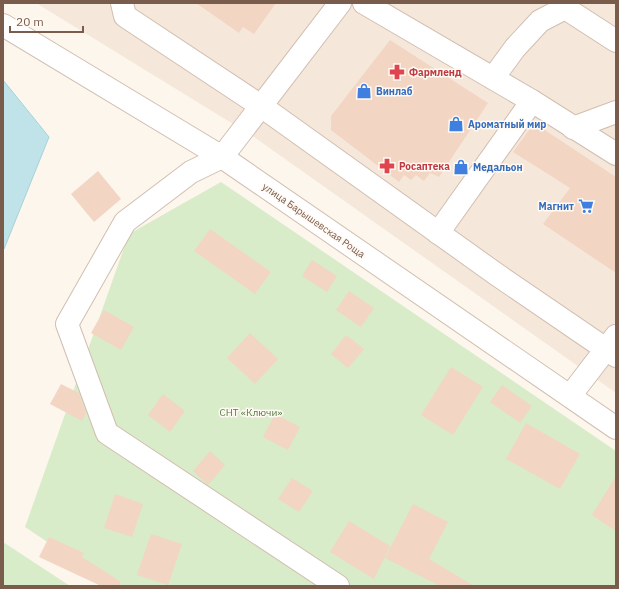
<svg xmlns="http://www.w3.org/2000/svg" width="619" height="589" font-family="'IBM Plex Sans',sans-serif">
<style>
.residential{fill:#f5e8da}
.green{fill:#d8ecc9}
.water{fill:#bfe3e8;stroke:#a5d3da}
.building{fill:#f3d5c3}
.lines{fill:none;stroke-linecap:round;stroke-linejoin:round}
.minor-casing{stroke:#d1beb0;stroke-width:24}
.minor{stroke:#fff;stroke-width:22}
.labels{text-anchor:middle;stroke-width:3;stroke-linejoin:round;paint-order:stroke}
.health-label{font-size:10px;font-weight:bold;fill:#be3a42;stroke:#fffaf3;text-anchor:start}
.shop-label{font-size:10px;font-weight:bold;fill:#366cbe;stroke:#fffaf3;text-anchor:start}
.street-label{font-size:10px;fill:#7a5c4d;stroke:#fffaf3}
.park-label{font-size:10px;fill:#537a41;stroke:#fffaf3}
</style>
<rect width="100%" height="100%" fill="#fdf6ec"/>
<path class="residential" d="M36 3H616V393L251 135Z"/>
<g class="green">
<path d="M221 182 616 451V586H113L25 527 129 234Z"/>
<path d="M3 542 70 586H3Z"/>
</g>
<path class="water" d="M3 80 49 137 4 249H3Z"/>
<g class="building">
<path d="M196 3H276L254 34 243 27 239 33Z"/>
<path d="M390 40 488 103 439 177 430 173 424 181 416 175 411 180 404 175 399 182 331 130V116Z"/>
<path d="M534 123 616 177V273L543 224 570 188 513 152Z"/>
<path d="M98 171 121 199 94 222 71 194Z"/>
<path d="M210 229 271 272 255 294 194 251Z"/>
<path d="M312 260 337 276 327 292 302 276Z"/>
<path d="M349 291 374 308 361 327 336 310Z"/>
<path d="M104 310 134 327 121 350 91 333Z"/>
<path d="M250 333 278 359 255 384 227 358Z"/>
<path d="M346 335 364 349 348 368 331 354Z"/>
<path d="M451 367 483 387 453 435 421 415Z"/>
<path d="M61 384 79 393 86 413 82 421 50 404Z"/>
<path d="M502 385 532 406 520 423 490 402Z"/>
<path d="M163 394 185 411 170 432 148 415Z"/>
<path d="M275 414 300 427 288 450 263 437Z"/>
<path d="M526 423 580 454 560 489 506 459Z"/>
<path d="M210 451 225 465 208 485 193 471Z"/>
<path d="M616 476V531L592 515Z"/>
<path d="M292 478 313 491 299 512 278 499Z"/>
<path d="M115 494 143 504 132 537 104 528Z"/>
<path d="M413 504 448 522 429 559 474 586H440L385 558Z"/>
<path d="M349 521 390 546 374 579 330 552Z"/>
<path d="M151 534 182 544 168 585 137 575Z"/>
<path d="M49 537 84 553 82 557 121 582 118 586H101L39 557Z"/>
</g>
<g class="lines">
<g class="minor-casing">
<g id="minor">
<path d="M122 3 125 16 261 106 496 274 616 356"/>
<path d="M364 3 532 101 616 154"/>
<path d="M3 25 222 157 616 428"/>
<path d="M493 78 515 48 540 21 565 8 616 41"/>
<path d="M573 128 616 112"/>
<path d="M438 233 532 101"/>
<path d="M570 396 616 336"/>
<path d="M338 586 107 433 67 324 125 222 191 172 222 157 340 3"/>
</g>
</g>
<use href="#minor" class="minor"/>
</g>
<defs>
<g id="pharmacy-bare" transform="scale(1.2)"><path d="M-2-6h4v4h4v4h-4v4h-4v-4h-4v-4h4Z" fill="#e0444e" stroke="#fffaf3" stroke-width="2.5" paint-order="stroke"/></g>
<g id="shop-bare" transform="scale(1.2)"><path d="M-5-2.5h2.3a2.7 3.5 0 0 1 5.4 0H5L5.5 6h-11ZM-1.5-2.5h3a1.5 2.3 0 0 0-3 0Z" fill="#3f7fe0" stroke="#fffaf3" stroke-width="2.5" paint-order="stroke"/></g>
<g id="supermarket-bare" transform="scale(1.2)"><path d="M-6-5.5h2.5l.6 2H6L4.5 2H-2.5L-4.4-4H-6ZM-1.5 3.2a1.3 1.3 0 1 0 .1 0ZM3 3.2a1.3 1.3 0 1 0 .1 0Z" fill="#3f7fe0" stroke="#fffaf3" stroke-width="2.5" paint-order="stroke"/></g>
</defs>
<g fill-rule="evenodd">
<use href="#pharmacy-bare" x="397" y="72"/>
<use href="#shop-bare" x="364" y="91"/>
<use href="#shop-bare" x="456" y="124"/>
<use href="#pharmacy-bare" x="387" y="166"/>
<use href="#shop-bare" x="461" y="167"/>
<use href="#supermarket-bare" x="586" y="206"/>
</g>
<g class="labels">
<g class="health-label">
<text x="409" y="76">Фармленд</text>
<text x="399" y="170">Росаптека</text>
</g>
<g class="shop-label">
<text x="376" y="95">Винлаб</text>
<text x="468" y="128">Ароматный мир</text>
<text x="473" y="171">Медальон</text>
<text x="574" y="210" text-anchor="end">Магнит</text>
</g>
<g class="street-label">
<text transform="translate(314 220) rotate(35)" y="4">улица Барышевская Роща</text>
</g>
<g class="park-label">
<text x="251" y="416">СНТ «Ключи»</text>
</g>
</g>
<rect width="619" height="589" fill="none" stroke="#7a5c4d" stroke-width="8"/>
<path d="M10 26v6h73v-6" fill="none" stroke="#7a5c4d" stroke-width="2"/>
<text x="16" y="26" font-size="12" fill="#7a5c4d" stroke="#fffaf3" stroke-width="3" paint-order="stroke">20 m</text>
</svg>
